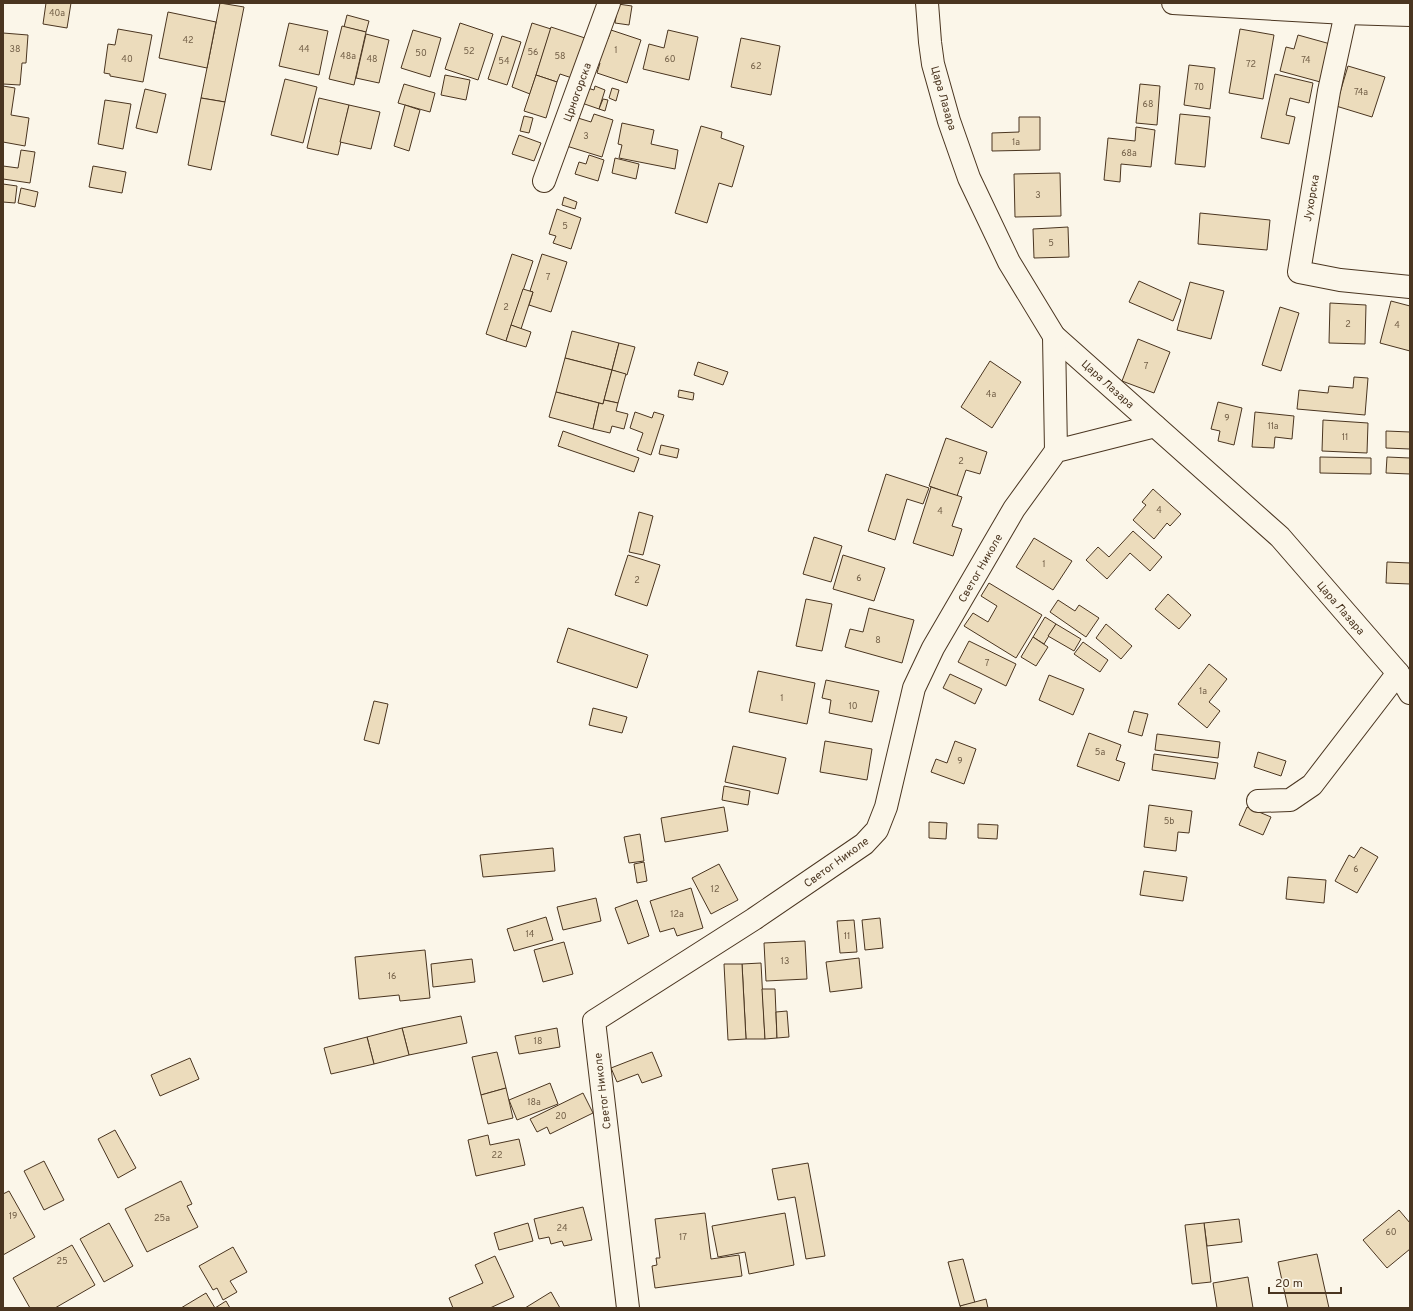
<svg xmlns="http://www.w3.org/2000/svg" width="1413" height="1311" font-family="Overpass,sans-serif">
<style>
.building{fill:#ecdcbc;stroke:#4a3520}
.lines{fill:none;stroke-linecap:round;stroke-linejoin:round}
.minor-casing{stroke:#4a3520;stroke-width:24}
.secondary-casing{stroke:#4a3520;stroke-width:24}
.minor{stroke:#fbf6e9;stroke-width:22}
.secondary{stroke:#fbf6e9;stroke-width:22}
.labels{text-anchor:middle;stroke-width:3;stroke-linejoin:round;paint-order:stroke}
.number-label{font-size:9px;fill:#725f47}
.street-label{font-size:11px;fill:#4a3520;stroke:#fbf6e9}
</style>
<rect width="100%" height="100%" fill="#fbf6e9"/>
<g class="building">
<path d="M46 3H71L67 28 43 24Z"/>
<path d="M220 3 244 7 225 102 201 98Z"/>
<path d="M618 4 632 6 629 25 615 23Z"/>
<path d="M168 12 216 22 207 68 159 58Z"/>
<path d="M347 15 369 21 366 32 344 27Z"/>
<path d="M289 23 328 31 319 75 279 66Z"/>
<path d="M460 23 493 34 478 80 445 69Z"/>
<path d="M532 23 551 29 530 94 512 87Z"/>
<path d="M342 26 366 32 354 85 329 79Z"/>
<path d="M551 27 585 38 572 78 560 74 557 82 536 75Z"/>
<path d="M118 29 152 35 143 82 110 76V74L104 73 108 44 115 45Z"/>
<path d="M1240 29 1274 35 1263 99 1229 93Z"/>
<path d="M413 30 441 38 430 77 401 68Z"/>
<path d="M611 30 641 40 627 83 597 73 600 63 592 60 600 37 608 39Z"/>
<path d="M668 30 698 37 689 80 643 69 649 44 664 48Z"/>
<path d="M3 33 28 35 26 63H22L20 85 3 84Z"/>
<path d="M366 34 389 40 379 83 356 78Z"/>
<path d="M1298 35 1334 45 1324 83 1280 71 1286 47 1294 49Z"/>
<path d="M502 36 521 42 507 85 488 79Z"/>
<path d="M741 38 780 46 771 95 731 87Z"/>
<path d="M1189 65 1215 68 1210 109 1184 105Z"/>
<path d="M1348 66 1385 77 1372 117 1336 106Z"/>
<path d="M1275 74 1313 83 1309 103 1290 98 1286 115 1295 117 1289 144 1261 138Z"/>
<path d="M445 75 470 80 466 100 441 95Z"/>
<path d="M536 75 557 82 546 118 524 111Z"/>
<path d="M285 79 317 87 303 143 271 135Z"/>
<path d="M404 84 435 93 430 112 398 103Z"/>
<path d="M1140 84 1160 86 1157 125 1136 123Z"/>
<path d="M3 86 15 88 11 115 29 118 25 146 3 142Z"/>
<path d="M581 86 594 90 595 86 605 90 599 109 576 101Z"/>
<path d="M612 88 619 90 616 101 609 98Z"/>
<path d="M145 89 166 94 157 133 136 128Z"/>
<path d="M201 98 225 102 211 170 188 165Z"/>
<path d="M319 98 349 105 338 155 307 148Z"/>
<path d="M603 99 608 100 605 111 599 109Z"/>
<path d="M105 100 131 104 123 149 98 144Z"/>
<path d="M349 105 380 112 371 149 340 142Z"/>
<path d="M405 105 420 110 409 151 394 146Z"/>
<path d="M594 114 613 120 602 157 560 144 567 126 575 128 578 118 591 122Z"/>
<path d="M1180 114 1210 117 1205 167 1175 164Z"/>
<path d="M524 116 533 118 529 133 520 131Z"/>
<path d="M1019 117H1040V150L992 151V133L1019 132Z"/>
<path d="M622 123 654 130 651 144 678 150 675 169 619 158 622 145 618 144Z"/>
<path d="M701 126 722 132 721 138 744 146 732 187 719 183 707 223 675 213Z"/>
<path d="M1136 127 1155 130 1151 167 1121 164 1120 182 1104 180 1108 138 1135 141Z"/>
<path d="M519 135 541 143 534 161 512 154Z"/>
<path d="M21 150 35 152 30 183 3 179V166L18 168Z"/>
<path d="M589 155 604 160 598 181 575 174 579 162 586 164Z"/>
<path d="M615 158 639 164 636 179 612 173Z"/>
<path d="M93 166 126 172 122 193 89 187Z"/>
<path d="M1060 173 1061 216 1015 217 1014 174Z"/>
<path d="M3 184 17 186 15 203 3 202Z"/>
<path d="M21 188 38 192 35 207 18 203Z"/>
<path d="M564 197 577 202 575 209 562 205Z"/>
<path d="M557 209 581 218 571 249 553 243 556 236 549 234Z"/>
<path d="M1200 213 1270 220 1267 250 1198 244Z"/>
<path d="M1068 227 1069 257 1034 258 1033 229Z"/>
<path d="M512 254 533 261 506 341 486 334Z"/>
<path d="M542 254 567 262 551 312 529 305 533 292 530 291Z"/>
<path d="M1139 281 1181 300 1173 321 1129 302Z"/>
<path d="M1190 282 1224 291 1211 339 1177 330Z"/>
<path d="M523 289 533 292 521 329 511 325Z"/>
<path d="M1391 301 1410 306V351L1380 343Z"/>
<path d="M1330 303 1366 305 1365 344 1329 343Z"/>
<path d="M1280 307 1299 313 1281 371 1262 365Z"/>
<path d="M511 325 531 332 526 347 506 341Z"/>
<path d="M572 331 619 343 612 370 565 358Z"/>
<path d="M1138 339 1170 352 1154 393 1122 381Z"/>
<path d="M619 343 635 347 627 375 612 370Z"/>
<path d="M565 358 612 370 603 404 556 392Z"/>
<path d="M990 361 1021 382 992 428 961 407Z"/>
<path d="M698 362 728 372 723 385 694 375Z"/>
<path d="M612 370 626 374 618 403 604 400Z"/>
<path d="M1354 377 1368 378 1365 415 1297 409 1299 390 1328 393 1329 386 1353 388Z"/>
<path d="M679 390 694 393 693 400 678 397Z"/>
<path d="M556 392 599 403 593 429 549 417Z"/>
<path d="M604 400 618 403 616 411 628 414 624 429 612 426 610 433 593 429 599 403 603 404Z"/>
<path d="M1218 402 1242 408 1234 445 1218 441 1220 431 1211 429Z"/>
<path d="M635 412 652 418 654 412 664 415 651 455 637 450 643 433 630 428Z"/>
<path d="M1255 412 1294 416 1292 439 1275 437 1274 448 1252 447Z"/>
<path d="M1323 420 1368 423 1367 453 1322 451Z"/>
<path d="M563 431 639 458 634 472 558 446Z"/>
<path d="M1386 431 1410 432V449L1386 448Z"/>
<path d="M946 438 987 452 980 474 966 470 957 496 929 486Z"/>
<path d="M661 445 679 449 677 458 659 454Z"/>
<path d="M1320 457 1371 458V474L1320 473Z"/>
<path d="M1387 457 1410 458V474L1386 473Z"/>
<path d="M886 474 929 488 923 504 907 499 895 540 868 531Z"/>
<path d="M931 487 962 497 952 526 962 529 953 556 913 543Z"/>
<path d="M1153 489 1181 514 1170 526 1167 523 1154 539 1133 520 1146 505 1142 502Z"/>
<path d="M639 512 653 516 643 555 629 552Z"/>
<path d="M1133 531 1162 557 1150 571 1130 553 1107 579 1086 560 1098 547 1109 557Z"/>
<path d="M814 537 842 546 831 582 803 574Z"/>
<path d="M1034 538 1072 561 1053 590 1016 567Z"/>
<path d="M628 555 660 565 647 606 615 595Z"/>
<path d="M843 555 885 568 874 601 833 589Z"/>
<path d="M1387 562 1410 563V584L1386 583Z"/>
<path d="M989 583 1042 615 1016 658 964 626 973 613 988 622 997 606 981 596Z"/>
<path d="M1168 594 1191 615 1179 629 1155 609Z"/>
<path d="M806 599 832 604 822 651 796 646Z"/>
<path d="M1058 600 1075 611 1079 605 1099 618 1086 637 1050 612Z"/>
<path d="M869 608 914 620 902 663 845 647 850 629 863 632Z"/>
<path d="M1045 617 1056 624 1044 644 1033 637Z"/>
<path d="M1056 624 1081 639 1074 651 1048 636Z"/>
<path d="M1106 624 1132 646 1121 659 1096 638Z"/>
<path d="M568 628 648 655 637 688 557 662Z"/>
<path d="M1033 637 1048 647 1036 666 1021 657Z"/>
<path d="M969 641 1016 664 1006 686 958 662Z"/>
<path d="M1083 642 1108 660 1100 672 1074 654Z"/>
<path d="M1209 664 1227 679 1209 702 1220 711 1207 728 1178 704Z"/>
<path d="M758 671 815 683 807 724 749 712Z"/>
<path d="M950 674 982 689 975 704 943 688Z"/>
<path d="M1049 675 1084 689 1073 715 1039 700Z"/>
<path d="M826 680 879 691 872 722 829 713 831 700 822 698Z"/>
<path d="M374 701 388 704 379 744 364 740Z"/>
<path d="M593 708 627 717 622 733 589 725Z"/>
<path d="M1134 711 1148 714 1142 736 1128 732Z"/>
<path d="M1089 733 1121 745 1116 760 1125 763 1119 781 1077 766Z"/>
<path d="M1157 734 1220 742 1218 758 1155 750Z"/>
<path d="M825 741 872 749 867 780 820 772Z"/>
<path d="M955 741 976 749 964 784 931 772 936 759 947 763Z"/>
<path d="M733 746 786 758 778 794 725 782Z"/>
<path d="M1258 752 1286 761 1281 776 1254 767Z"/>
<path d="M1154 754 1218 763 1215 779 1152 770Z"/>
<path d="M724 786 750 791 748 805 722 800Z"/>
<path d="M1149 805 1192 811 1189 833 1178 832 1176 851 1144 847Z"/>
<path d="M724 807 728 831 665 842 661 818Z"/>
<path d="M1247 807 1271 817 1263 835 1239 825Z"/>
<path d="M929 822 947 823 946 839 929 838Z"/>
<path d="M978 824 998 825 997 839 978 838Z"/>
<path d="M640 834 644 861 629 863 624 837Z"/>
<path d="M1361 847 1378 857 1357 893 1335 881 1349 855 1354 858Z"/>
<path d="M553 848 555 871 483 877 480 855Z"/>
<path d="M644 862 647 881 637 883 634 864Z"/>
<path d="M719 864 738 900 711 914 692 878Z"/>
<path d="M1144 871 1187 877 1183 901 1140 895Z"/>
<path d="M1288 877 1326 880 1324 903 1286 899Z"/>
<path d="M691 888 703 928 677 936 674 928 660 932 650 901Z"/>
<path d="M596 898 601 921 563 930 557 907Z"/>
<path d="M637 900 649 936 628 944 615 908Z"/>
<path d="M546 917 553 940 514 951 507 929Z"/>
<path d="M880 918 883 948 865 950 862 920Z"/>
<path d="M854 920 857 952 840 953 837 921Z"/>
<path d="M805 941 807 979 766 981 764 943Z"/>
<path d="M564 942 573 974 543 982 534 950Z"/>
<path d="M425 950 430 998 400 1001 399 995 359 999 355 957Z"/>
<path d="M859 958 862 988 830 992 826 962Z"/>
<path d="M472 959 475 982 433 987 431 964Z"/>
<path d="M761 963 765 1039H746L742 964Z"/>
<path d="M724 964H742L746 1039 728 1040Z"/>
<path d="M762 989H775L777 1038 765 1039Z"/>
<path d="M787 1011 789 1037 777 1038 776 1012Z"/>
<path d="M461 1016 467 1043 409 1055 402 1028Z"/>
<path d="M402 1028 409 1055 374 1064 367 1037Z"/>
<path d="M557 1028 560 1047 519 1054 515 1036Z"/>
<path d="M367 1037 374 1064 331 1074 324 1048Z"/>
<path d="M497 1052 506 1088 481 1095 472 1057Z"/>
<path d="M652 1052 662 1076 642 1083 638 1074 617 1082 611 1068Z"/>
<path d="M190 1058 199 1079 160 1096 151 1075Z"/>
<path d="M550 1083 558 1104 517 1120 509 1100Z"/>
<path d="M506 1088 513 1118 488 1124 481 1095Z"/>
<path d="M583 1093 593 1113 550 1134 547 1127 537 1132 530 1119Z"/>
<path d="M115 1130 136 1168 118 1178 98 1139Z"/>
<path d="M488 1135 490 1145 519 1139 525 1165 476 1176 468 1140Z"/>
<path d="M44 1161 64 1200 44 1210 24 1171Z"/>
<path d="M808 1163 825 1256 806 1259 795 1197 778 1200 772 1169Z"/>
<path d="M181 1181 192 1204 187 1206 198 1227 147 1252 125 1209Z"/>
<path d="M9 1191 35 1237 3 1255V1194Z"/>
<path d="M583 1207 592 1240 564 1246 562 1241 551 1244 549 1237 539 1239 534 1219Z"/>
<path d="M1399 1210 1410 1223V1249L1387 1268 1363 1240Z"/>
<path d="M705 1213 711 1259 739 1255 742 1276 655 1288 652 1266 657 1265 656 1258H660L655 1219Z"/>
<path d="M785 1213 794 1265 749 1274 745 1252 718 1257 712 1226Z"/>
<path d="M1239 1219 1242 1242 1207 1246 1204 1223Z"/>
<path d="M109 1223 133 1266 104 1282 80 1239Z"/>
<path d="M528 1223 533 1241 499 1250 494 1233Z"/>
<path d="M1204 1223 1211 1282 1192 1284 1185 1225Z"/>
<path d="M72 1245 95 1285 55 1308H30L13 1278Z"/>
<path d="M233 1247 247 1272 230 1281 237 1292 223 1300 217 1288 213 1290 199 1266Z"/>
<path d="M1317 1254 1329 1308H1288L1278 1262Z"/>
<path d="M495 1256 514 1297 490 1308H453L449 1298 483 1283 475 1265Z"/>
<path d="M963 1259 975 1303 960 1306 948 1262Z"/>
<path d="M1248 1277 1253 1308H1217L1213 1283Z"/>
<path d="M551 1292 560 1308H525Z"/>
<path d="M206 1293 215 1308H181Z"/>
<path d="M986 1299 988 1308H961L960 1306Z"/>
<path d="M226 1301 230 1308H215Z"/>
</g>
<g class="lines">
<g class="minor-casing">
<g id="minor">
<path d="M927 3 930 42 933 64 949 121 969 178 1009 262 1054 336 1280 537 1398 673 1410 693"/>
<path d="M1346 13 1329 91 1299 272 1340 280 1410 287"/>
<path d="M544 181 609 3"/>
<path d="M1054 336 1056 451"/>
<path d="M1258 801 1290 800 1312 785 1398 673"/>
<path d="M628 1308 594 1021 754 919 864 844 877 830 886 807 914 688 933 648 1014 509 1056 451 1155 426"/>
</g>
</g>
<g class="secondary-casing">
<path id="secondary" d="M1173 3 1346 13 1410 15"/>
</g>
<use href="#minor" class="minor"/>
<use href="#secondary" class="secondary"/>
</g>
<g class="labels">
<g class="number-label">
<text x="57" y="16">40a</text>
<text x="188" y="43">42</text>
<text x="15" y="52">38</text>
<text x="304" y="52">44</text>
<text x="616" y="53">1</text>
<text x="469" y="54">52</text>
<text x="533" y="55">56</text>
<text x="421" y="56">50</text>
<text x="348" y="59">48a</text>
<text x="560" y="59">58</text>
<text x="127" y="62">40</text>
<text x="372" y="62">48</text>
<text x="670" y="62">60</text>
<text x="1306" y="63">74</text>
<text x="504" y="64">54</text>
<text x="1251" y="67">72</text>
<text x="756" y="69">62</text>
<text x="1199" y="90">70</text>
<text x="1361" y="95">74a</text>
<text x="1148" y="107">68</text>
<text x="586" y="139">3</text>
<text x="1016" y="145">1a</text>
<text x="1129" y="156">68a</text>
<text x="1038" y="198">3</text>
<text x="565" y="229">5</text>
<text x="1051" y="246">5</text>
<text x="548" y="280">7</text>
<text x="506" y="310">2</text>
<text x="1348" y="327">2</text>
<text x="1397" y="328">4</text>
<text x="1146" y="369">7</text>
<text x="991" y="397">4a</text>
<text x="1227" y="421">9</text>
<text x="1273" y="429">11a</text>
<text x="1345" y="440">11</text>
<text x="961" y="464">2</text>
<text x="1159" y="513">4</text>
<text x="940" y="514">4</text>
<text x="1044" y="567">1</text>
<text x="859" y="581">6</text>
<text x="637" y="583">2</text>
<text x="878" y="643">8</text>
<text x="987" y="666">7</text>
<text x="1203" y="694">1a</text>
<text x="782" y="701">1</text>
<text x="853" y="709">10</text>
<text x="1100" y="755">5a</text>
<text x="960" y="764">9</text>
<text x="1169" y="824">5b</text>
<text x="1356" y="872">6</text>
<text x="715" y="892">12</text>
<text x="677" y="917">12a</text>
<text x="530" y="937">14</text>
<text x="847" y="939">11</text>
<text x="785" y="964">13</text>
<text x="392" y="979">16</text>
<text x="538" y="1044">18</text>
<text x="534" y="1105">18a</text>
<text x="561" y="1119">20</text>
<text x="497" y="1158">22</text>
<text x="13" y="1219">19</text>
<text x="162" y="1221">25a</text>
<text x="562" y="1231">24</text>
<text x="1391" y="1235">60</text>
<text x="683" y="1240">17</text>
<text x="62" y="1264">25</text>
</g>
<g class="street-label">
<text transform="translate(577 92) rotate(-70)" y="4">Црногорска</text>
<text transform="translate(944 98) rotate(74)" y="4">Цара Лазара</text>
<text transform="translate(1311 198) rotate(-80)" y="4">Јухорска</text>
<text transform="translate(1108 384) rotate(42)" y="4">Цара Лазара</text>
<text transform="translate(980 568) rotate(-60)" y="4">Светог Николе</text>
<text transform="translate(1341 608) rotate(49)" y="4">Цара Лазара</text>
<text transform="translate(836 862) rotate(-36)" y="4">Светог Николе</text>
<text transform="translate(602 1091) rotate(-97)" y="4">Светог Николе</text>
</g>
</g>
<rect width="1413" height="1311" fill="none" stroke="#4a3520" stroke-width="8"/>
<path d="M1269 1287v6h72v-6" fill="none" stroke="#4a3520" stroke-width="2"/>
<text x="1275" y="1287" font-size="12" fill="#4a3520" stroke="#fbf6e9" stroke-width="3" paint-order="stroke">20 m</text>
</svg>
